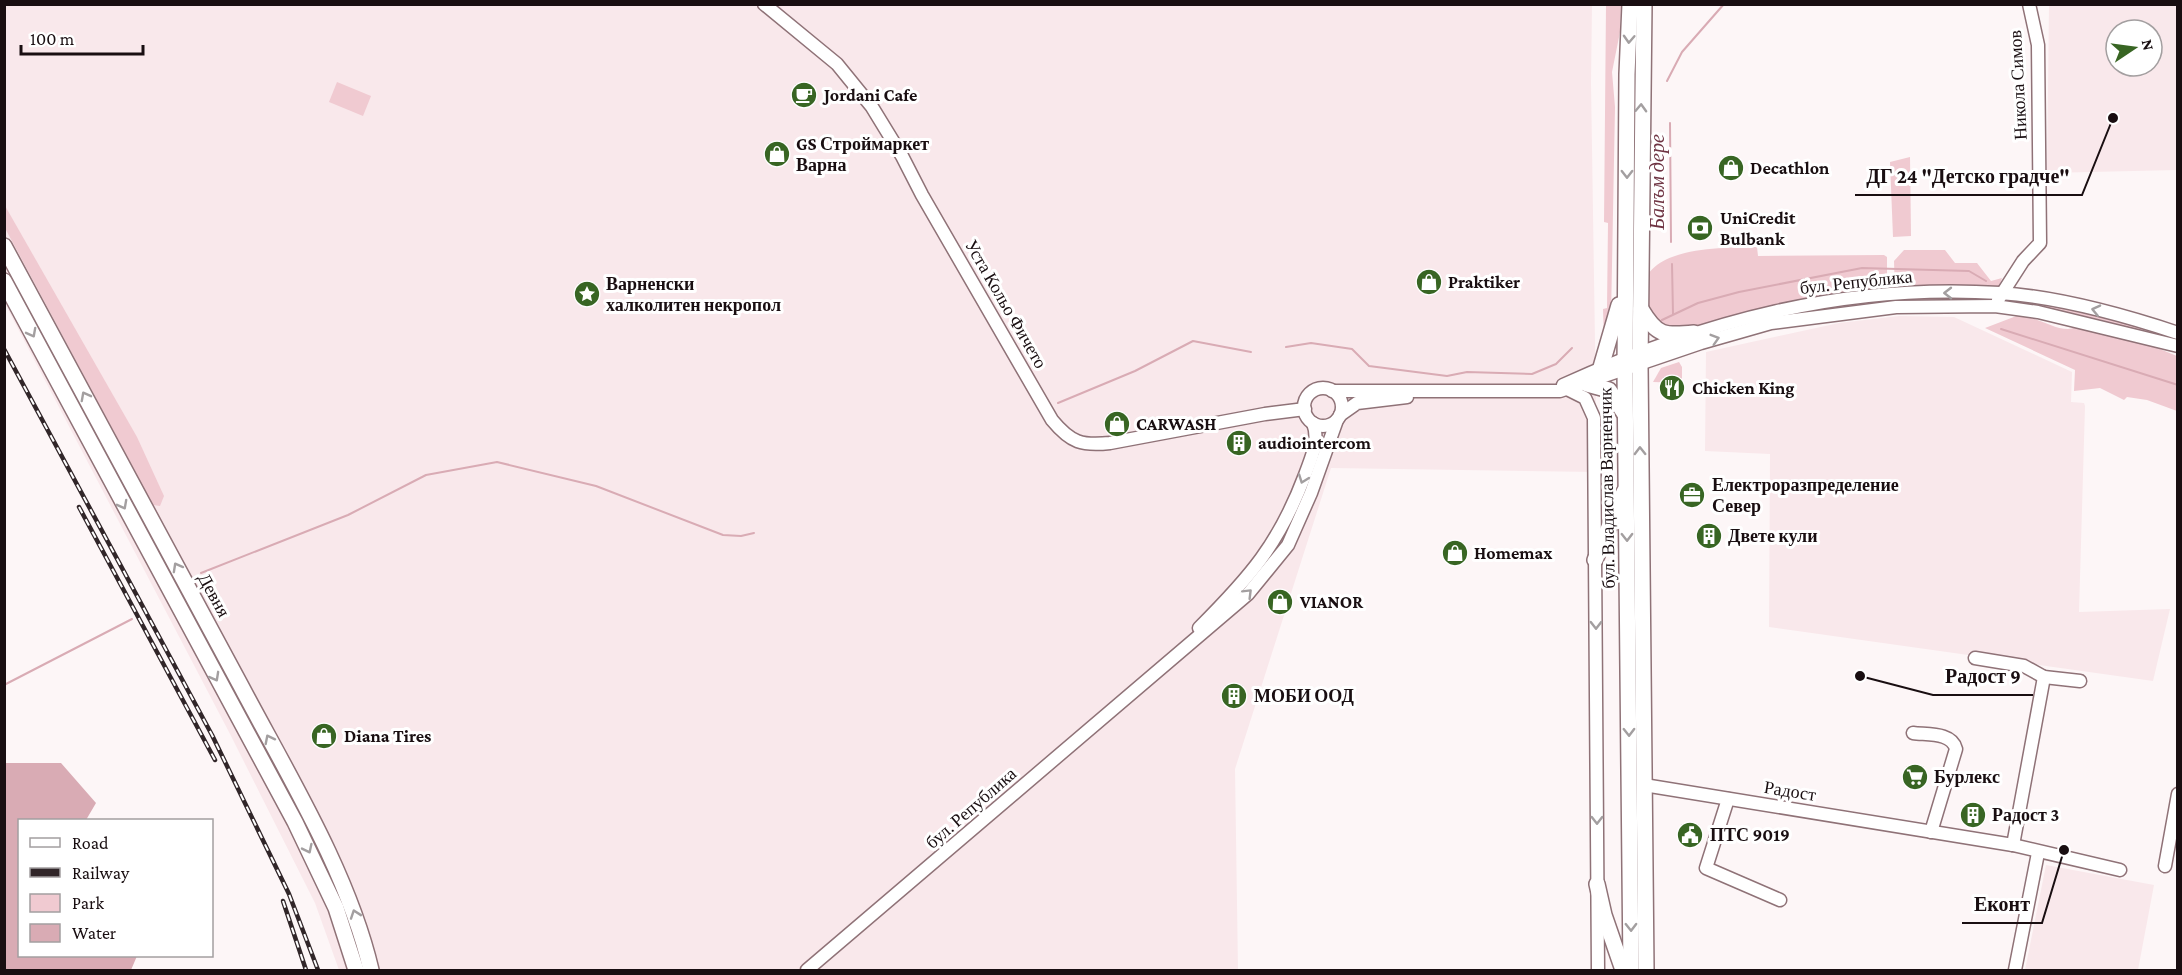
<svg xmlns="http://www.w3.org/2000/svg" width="2182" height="975" font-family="'Crimson Pro',serif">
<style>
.built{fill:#f9e8eb;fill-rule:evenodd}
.green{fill:#f0cad1}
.water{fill:#d9abb4}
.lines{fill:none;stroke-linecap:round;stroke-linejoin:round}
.stream{stroke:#d9abb4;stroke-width:2}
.minor-casing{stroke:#8f7277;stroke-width:15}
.major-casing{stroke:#8f7277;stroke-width:18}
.minor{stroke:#fff;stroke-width:12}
.major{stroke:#fff;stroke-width:15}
.rail-casing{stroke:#312629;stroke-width:4.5}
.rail{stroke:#fff;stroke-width:2;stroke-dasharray:7;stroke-linecap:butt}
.oneway{stroke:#a39fa0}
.labels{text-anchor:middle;stroke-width:6;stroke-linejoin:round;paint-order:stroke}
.street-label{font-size:18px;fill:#190e11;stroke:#fff}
.poi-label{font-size:18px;font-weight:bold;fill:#190e11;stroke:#fff;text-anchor:start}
.water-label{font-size:20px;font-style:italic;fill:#6f3443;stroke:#fff}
.leader{fill:none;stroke:#190e11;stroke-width:2}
.callout-dot{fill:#190e11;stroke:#fff;stroke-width:2}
.callout-label{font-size:20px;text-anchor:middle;font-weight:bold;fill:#190e11;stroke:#fff;stroke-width:6;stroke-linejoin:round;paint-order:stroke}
</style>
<rect width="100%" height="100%" fill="#fdf6f7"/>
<g class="built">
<path d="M5 5H1592L1591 83 1597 472 1331 468 1235 769 1238 970H339L315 903 230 734 5 304Z"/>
<path d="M2049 5H2177V170L2047 173ZM2116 30H2152V66H2116Z"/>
<path d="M1899 316 1954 317 2072 372 2071 402 2084 403 2085 406 2079 612 2170 609 2153 681 1769 627 1770 454 1705 451 1706 352 1839 323Z"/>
<path d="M2046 865 2154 885 2138 970H2025Z"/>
</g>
<g class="green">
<path d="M1606 5H1621L1620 32 1612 72 1615 107 1611 318 1604 341 1603 309 1607 308 1608 223 1604 222Z"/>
<path d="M337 82 371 96 363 116 329 102Z"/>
<path d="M1910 157 1911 236 1893 237 1890 162Z"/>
<path d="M4 204 137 437 164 496 160 506 153 505 5 228Z"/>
<path d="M1757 247 1758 256 1884 255 1887 257V294L1895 293 1894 261 1904 250H1945L1955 263H1977L1991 281 2002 278 1997 293H1979L1980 307H1896L1691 334 1651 327C1648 317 1641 301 1642 291 1647 245 1723 248 1757 247Z"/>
<path d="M2009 295 2177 333V346L2008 308Z"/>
<path d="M2019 315C2037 317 2053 329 2068 329 2073 329 2077 326 2082 327 2114 330 2148 344 2177 356V411L2147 400 2127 397 2124 400 2100 388 2074 391 2075 370 1985 328Z"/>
<path d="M1679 362 1682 367V383L1653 382 1661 368Z"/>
</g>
<path class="water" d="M4 763H61L96 803 86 820H20V956H137L131 970H5Z"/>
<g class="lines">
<g class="stream">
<path d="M1667 81 1682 52 1724 4"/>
<path d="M1670 123 1671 242"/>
<path d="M1672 264 1673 314"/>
<path d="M1662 320 1698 303 1739 292 1862 268 1969 271 1986 281"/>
<path d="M2001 329 2178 385"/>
<path d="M1286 347 1311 343 1352 349 1369 366 1447 376 1467 372 1532 374 1556 364 1572 348"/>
<path d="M1058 403 1135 371 1193 341 1251 352"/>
<path d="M201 573 348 515 426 475 497 462 596 486 723 535 741 536 754 533"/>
<path d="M4 685 132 619"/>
</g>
<g class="minor-casing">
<g id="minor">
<path d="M764 4 837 64 872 107 902 156 922 195 1052 420C1071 443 1082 446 1110 443L1265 414 1305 409"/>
<path d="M1998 300 2023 261 2040 243 2038 45 2029 4"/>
<path d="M1563 385C1703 321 1845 283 2000 293 2059 297 2121 314 2178 333"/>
<circle cx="1323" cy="407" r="19"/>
<path d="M1569 390 1585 398 1594 418 1598 970"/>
<path d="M1332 391H1560L1701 343 1771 323 1896 307 1995 306 2038 312 2178 346"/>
<path d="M1340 415 1357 403 1407 397"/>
<path d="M1199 628C1250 577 1279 544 1305 475 1311 458 1320 441 1313 423"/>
<path d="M1975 658 2024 666 2044 677 2080 681"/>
<path d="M1913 733C1927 735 1952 732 1956 749L1931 832"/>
<path d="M1644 785 2013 845 2120 870"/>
<path d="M1728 799 1706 868 1780 900"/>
<path d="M2013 845 2044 677"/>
<path d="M2165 866 2178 794"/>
<path d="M807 970 1248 594 1288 545 1311 493 1337 420"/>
<path d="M2015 970 2038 853"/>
</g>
</g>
<g class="major-casing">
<g id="major">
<path d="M1630 4 1627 74 1625 371 1631 970"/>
<path d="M1644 4 1640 365 1646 970"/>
<path d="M4 246C83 393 163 539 241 686 288 775 348 872 371 970"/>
<path d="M4 281 295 822 336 908 356 970"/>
<path d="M1641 309C1657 336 1664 336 1694 333"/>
<path d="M1601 367 1619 305"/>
<path d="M1587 384 1609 390 1624 413"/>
<path d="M1595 560 1624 492"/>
<path d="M1597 884 1604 915 1623 970"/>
</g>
</g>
<use href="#minor" class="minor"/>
<use href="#major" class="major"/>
<g class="rail-casing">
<g id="rail">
<path d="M4 349 212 735 289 894 318 970"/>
<path d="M79 507 215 760"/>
<path d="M283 901 306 970"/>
</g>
</g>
<use href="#rail" class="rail"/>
</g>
<defs><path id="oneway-chevron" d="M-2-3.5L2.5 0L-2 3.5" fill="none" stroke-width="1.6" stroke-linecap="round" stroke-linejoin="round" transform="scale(1.5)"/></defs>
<g class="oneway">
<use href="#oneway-chevron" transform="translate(1629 39) rotate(93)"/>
<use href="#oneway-chevron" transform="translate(1641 108) rotate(-88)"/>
<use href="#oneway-chevron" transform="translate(1627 174) rotate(90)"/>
<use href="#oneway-chevron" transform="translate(1948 293) rotate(180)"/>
<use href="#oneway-chevron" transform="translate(2096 310) rotate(-167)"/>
<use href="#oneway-chevron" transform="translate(32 333) rotate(62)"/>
<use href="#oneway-chevron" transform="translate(1715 339) rotate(-17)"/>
<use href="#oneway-chevron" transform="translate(85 396) rotate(-118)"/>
<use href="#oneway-chevron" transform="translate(1640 451) rotate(-91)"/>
<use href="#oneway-chevron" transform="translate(1303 479) rotate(110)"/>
<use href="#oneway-chevron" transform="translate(123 505) rotate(62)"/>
<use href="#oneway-chevron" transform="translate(1627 537) rotate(89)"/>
<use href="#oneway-chevron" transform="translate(177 567) rotate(-119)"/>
<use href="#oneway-chevron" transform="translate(1248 593) rotate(-45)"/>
<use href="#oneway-chevron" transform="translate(1596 625) rotate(90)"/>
<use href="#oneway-chevron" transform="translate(215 677) rotate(61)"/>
<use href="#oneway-chevron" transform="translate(1629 732) rotate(89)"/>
<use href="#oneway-chevron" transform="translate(269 739) rotate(-117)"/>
<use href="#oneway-chevron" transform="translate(1597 820) rotate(90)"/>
<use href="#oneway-chevron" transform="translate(308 849) rotate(64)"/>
<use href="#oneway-chevron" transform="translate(355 914) rotate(-109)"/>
<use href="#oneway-chevron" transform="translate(1631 927) rotate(89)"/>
</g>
<defs>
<g id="cafe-disc" transform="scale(1.35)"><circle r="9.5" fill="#386523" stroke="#fff"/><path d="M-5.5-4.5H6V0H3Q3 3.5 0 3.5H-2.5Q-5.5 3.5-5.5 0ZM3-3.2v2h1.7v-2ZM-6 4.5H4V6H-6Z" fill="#fff"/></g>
<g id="shop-disc" transform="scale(1.35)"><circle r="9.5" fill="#386523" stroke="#fff"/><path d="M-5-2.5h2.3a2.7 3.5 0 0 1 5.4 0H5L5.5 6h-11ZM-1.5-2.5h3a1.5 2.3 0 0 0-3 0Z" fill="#fff"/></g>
<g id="bank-disc" transform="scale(1.35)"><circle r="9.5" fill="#386523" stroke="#fff"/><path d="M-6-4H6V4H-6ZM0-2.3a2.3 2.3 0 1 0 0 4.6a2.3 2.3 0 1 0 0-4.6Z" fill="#fff"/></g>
<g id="sight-disc" transform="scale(1.35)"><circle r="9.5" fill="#386523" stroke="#fff"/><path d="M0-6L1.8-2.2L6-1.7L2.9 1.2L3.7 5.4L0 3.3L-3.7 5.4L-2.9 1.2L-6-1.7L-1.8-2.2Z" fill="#fff"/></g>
<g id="restaurant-disc" transform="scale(1.35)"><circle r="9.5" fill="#386523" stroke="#fff"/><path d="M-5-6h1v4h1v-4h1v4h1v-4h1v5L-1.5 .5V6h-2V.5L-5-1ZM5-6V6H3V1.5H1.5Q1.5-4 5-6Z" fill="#fff"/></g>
<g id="building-disc" transform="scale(1.35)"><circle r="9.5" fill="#386523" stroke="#fff"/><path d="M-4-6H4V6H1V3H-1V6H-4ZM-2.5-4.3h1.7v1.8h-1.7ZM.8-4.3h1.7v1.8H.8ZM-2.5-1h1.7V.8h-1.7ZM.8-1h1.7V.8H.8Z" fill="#fff"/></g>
<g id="office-disc" transform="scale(1.35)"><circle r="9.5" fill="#386523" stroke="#fff"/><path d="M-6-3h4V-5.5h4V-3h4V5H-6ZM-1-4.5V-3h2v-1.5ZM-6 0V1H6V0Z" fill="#fff"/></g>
<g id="supermarket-disc" transform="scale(1.35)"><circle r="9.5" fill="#386523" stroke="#fff"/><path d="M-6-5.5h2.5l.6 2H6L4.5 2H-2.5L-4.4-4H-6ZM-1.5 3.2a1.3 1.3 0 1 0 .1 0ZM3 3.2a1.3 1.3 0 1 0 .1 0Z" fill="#fff"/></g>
<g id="civic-disc" transform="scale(1.35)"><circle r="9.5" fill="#386523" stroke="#fff"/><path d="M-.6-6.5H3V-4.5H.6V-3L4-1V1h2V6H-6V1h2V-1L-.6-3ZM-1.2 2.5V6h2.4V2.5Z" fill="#fff"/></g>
</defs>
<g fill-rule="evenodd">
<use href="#cafe-disc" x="804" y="95"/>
<use href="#shop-disc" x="777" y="154"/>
<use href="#shop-disc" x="1731" y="168"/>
<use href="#bank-disc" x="1700" y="228"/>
<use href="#shop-disc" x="1429" y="282"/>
<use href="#sight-disc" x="587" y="294"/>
<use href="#restaurant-disc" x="1672" y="388"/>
<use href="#shop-disc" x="1117" y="424"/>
<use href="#building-disc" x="1239" y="443"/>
<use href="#office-disc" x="1692" y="495"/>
<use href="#building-disc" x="1709" y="536"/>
<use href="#shop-disc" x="1455" y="553"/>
<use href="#shop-disc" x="1280" y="602"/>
<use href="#building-disc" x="1234" y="696"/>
<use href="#shop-disc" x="324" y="736"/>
<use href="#supermarket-disc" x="1915" y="777"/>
<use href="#building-disc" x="1973" y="815"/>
<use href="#civic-disc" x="1690" y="835"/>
</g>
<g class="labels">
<g class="street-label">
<text transform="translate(2018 85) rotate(-93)" y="6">Никола Симов</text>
<text transform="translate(1856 282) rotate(-6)" y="6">бул. Република</text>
<text transform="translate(1006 304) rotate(60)" y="6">Уста Кольо Фичето</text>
<text transform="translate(1607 488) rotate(-91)" y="6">бул. Владислав Варненчик</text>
<text transform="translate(214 595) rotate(61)" y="6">Девня</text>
<text transform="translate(1790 791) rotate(9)" y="6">Радост</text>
<text transform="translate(971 808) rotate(-41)" y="6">бул. Република</text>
</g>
<g class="poi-label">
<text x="824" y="101">Jordani Cafe</text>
<text x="796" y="150">GS Строймаркет<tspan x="796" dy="21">Варна</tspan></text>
<text x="1750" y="174">Decathlon</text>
<text x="1720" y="224">UniCredit<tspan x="1720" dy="21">Bulbank</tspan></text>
<text x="1448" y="288">Praktiker</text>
<text x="606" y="290">Варненски<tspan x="606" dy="21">халколитен некропол</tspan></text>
<text x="1692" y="394">Chicken King</text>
<text x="1136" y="430">CARWASH</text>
<text x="1258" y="449">audiointercom</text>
<text x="1712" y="491">Електроразпределение<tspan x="1712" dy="21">Север</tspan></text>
<text x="1728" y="542">Двете кули</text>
<text x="1474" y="559">Homemax</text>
<text x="1300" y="608">VIANOR</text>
<text x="1254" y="702">МОБИ ООД</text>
<text x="344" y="742">Diana Tires</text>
<text x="1934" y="783">Бурлекс</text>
<text x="1992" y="821">Радост 3</text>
<text x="1710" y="841">ПТС 9019</text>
</g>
<g class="water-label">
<text transform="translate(1657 182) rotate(-90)" y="7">Балъм дере</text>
</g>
</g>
<path class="leader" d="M2113 118L2082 195H1855M1860 676L1933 695H2033M2064 850L2042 923H1962"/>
<g class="callout-dot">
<circle cx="2113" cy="118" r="6"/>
<circle cx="1860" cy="676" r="6"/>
<circle cx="2064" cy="850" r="6"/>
</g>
<g class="callout-label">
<text x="1968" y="183">ДГ 24 "Детско градче"</text>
<text x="1983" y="683">Радост 9</text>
<text x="2002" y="911">Еконт</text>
</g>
<rect width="2182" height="975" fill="none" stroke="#190e11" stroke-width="12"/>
<rect x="18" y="819" width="195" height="138" fill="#ffffff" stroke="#a39fa0" stroke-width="1.5"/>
<rect x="30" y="838" width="30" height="9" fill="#ffffff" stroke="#a39fa0" stroke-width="1.5"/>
<text x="72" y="849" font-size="18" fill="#190e11">Road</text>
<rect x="30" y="868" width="30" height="9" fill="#312629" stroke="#a39fa0" stroke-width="1.5"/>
<text x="72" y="879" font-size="18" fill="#190e11">Railway</text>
<rect x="30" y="894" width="30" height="18" fill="#f0cad1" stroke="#a39fa0" stroke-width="1.5"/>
<text x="72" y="909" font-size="18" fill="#190e11">Park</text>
<rect x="30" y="924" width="30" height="18" fill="#d9abb4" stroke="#a39fa0" stroke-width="1.5"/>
<text x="72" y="939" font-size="18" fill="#190e11">Water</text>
<g transform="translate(2134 48) rotate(77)"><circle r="28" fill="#ffffff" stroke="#a39fa0" stroke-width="1.5"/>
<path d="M0-4.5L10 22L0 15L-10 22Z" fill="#386523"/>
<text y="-9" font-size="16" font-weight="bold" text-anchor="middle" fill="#190e11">N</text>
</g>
<path d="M21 45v9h122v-9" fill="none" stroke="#190e11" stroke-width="3"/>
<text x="30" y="45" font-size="18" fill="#190e11" stroke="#ffffff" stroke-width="4.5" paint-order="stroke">100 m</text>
</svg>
